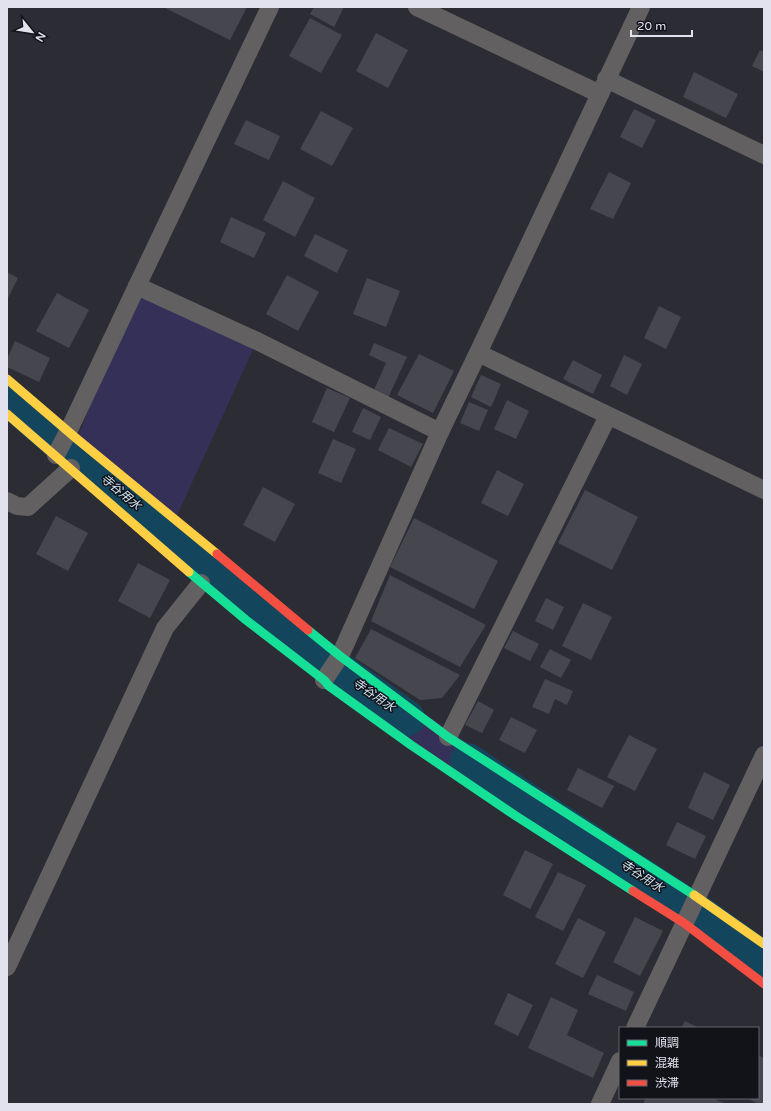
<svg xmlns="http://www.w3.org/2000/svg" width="771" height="1111" font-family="'Varela Round','Noto Sans JP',sans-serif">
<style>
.green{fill:#353058}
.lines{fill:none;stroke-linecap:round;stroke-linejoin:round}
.river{stroke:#13465c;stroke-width:36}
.building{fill:#46464e}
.street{stroke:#636062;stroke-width:18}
.fast{stroke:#16e098;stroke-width:9}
.slow{stroke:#ffcf43;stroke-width:9}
.jam{stroke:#f24e42;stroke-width:9}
.labels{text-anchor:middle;stroke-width:3;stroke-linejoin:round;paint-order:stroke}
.water-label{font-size:12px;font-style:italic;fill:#cee4f0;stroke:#121219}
</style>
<rect width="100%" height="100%" fill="#2c2c35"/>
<path class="green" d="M137 286 257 341 175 520 340 656 764 944V984L331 688 7 414V380L77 439Z"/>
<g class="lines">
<g class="river">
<path d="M7 397 68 450 313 652 407 718"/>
<path d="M468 761 491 777 704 917 764 960"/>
</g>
</g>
<g class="building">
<path d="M163 7H247L230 40Z"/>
<path d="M314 7H344L334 27 310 14Z"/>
<path d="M310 18 342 35 321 73 289 56Z"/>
<path d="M376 33 408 50 388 88 356 71Z"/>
<path d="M760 50 764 52V72L752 66Z"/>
<path d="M694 72 738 94 726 118 683 97Z"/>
<path d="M634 109 656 120 642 148 620 137Z"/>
<path d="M321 111 353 128 332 166 300 149Z"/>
<path d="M246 120 280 136 269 160 234 144Z"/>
<path d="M609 172 631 183 613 219 590 209Z"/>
<path d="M283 181 315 198 295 237 263 220Z"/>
<path d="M231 217 266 233 254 258 220 242Z"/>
<path d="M315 234 348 250 337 273 304 256Z"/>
<path d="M7 272 18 278 7 300Z"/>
<path d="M287 275 319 292 298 331 266 314Z"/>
<path d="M367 278 400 291 386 327 353 314Z"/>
<path d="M57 293 89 310 69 348 36 331Z"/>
<path d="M659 306 681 317 666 349 644 338Z"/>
<path d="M15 341 50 358 39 382 7 367V359Z"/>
<path d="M374 343 407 357 388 398 373 392 386 363 369 355Z"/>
<path d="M419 354 454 371 433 413 397 395Z"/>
<path d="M624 355 642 364 627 395 610 386Z"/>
<path d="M573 360 602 375 593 394 563 379Z"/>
<path d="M481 375 501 384 491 407 471 397Z"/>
<path d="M327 388 350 398 334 432 312 422Z"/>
<path d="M507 400 529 411 516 439 494 429Z"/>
<path d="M469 402 488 410 479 431 460 423Z"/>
<path d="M363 408 381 417 370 440 352 432Z"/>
<path d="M389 428 423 444 411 467 378 450Z"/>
<path d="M333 439 356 449 341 483 318 473Z"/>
<path d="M497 470 524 484 508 516 481 503Z"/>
<path d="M263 487 295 504 275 542 243 525Z"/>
<path d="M585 490 638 517 612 570 558 543Z"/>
<path d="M56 516 88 533 68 571 36 554Z"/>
<path d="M414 518 498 561 474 609 390 567Z"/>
<path d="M138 563 170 580 150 618 118 601Z"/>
<path d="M390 575 486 625 460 667 371 621Z"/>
<path d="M546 598 564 607 553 630 535 621Z"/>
<path d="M583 603 612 617 591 660 562 646Z"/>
<path d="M371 629 460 675 442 698 420 700 355 658Z"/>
<path d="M513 631 539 644 530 661 504 648Z"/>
<path d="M550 649 571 660 561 678 540 667Z"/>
<path d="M545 679 573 691 567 705 555 699 549 714 532 707Z"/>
<path d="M478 701 494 710 482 733 465 725Z"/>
<path d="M511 717 537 730 525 753 499 740Z"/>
<path d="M629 735 657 749 635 791 607 777Z"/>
<path d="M578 768 614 786 602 808 567 790Z"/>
<path d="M704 772 730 785 713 820 688 808Z"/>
<path d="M677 822 706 836 695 859 666 845Z"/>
<path d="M525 850 553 864 530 909 503 895Z"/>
<path d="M558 872 586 885 563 931 535 917Z"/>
<path d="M635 917 663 931 640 976 613 962Z"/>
<path d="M578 918 606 932 583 978 555 964Z"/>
<path d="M597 975 634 992 626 1011 588 994Z"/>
<path d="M508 993 533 1005 518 1036 494 1024Z"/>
<path d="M551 997 578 1010 567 1035 604 1053 593 1078 528 1048Z"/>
<path d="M685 1021 699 1028H681Z"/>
<path d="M758 1055 764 1058V1104H759L746 1098H758Z"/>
<path d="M646 1098H712L726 1104H643Z"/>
</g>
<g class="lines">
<g class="street">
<path d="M417 7 600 94"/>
<path d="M606 79 764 155"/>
<path d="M137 286 257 341 440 432"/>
<path d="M478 353 764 490"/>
<path d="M56 455 68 432 137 286 270 7"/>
<path d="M7 501 17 506 28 507 71 468"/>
<path d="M324 680 340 656 440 432 478 353 641 7"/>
<path d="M448 737 608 416"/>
<path d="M7 967 165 628 201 583"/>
<path d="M635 1028 764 755"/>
<path d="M600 1104 620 1061"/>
</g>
<g class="fast">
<path d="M189 572 246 620 324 680 329 686 411 745 516 816 633 891"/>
<path d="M308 630 340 656 448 737 694 895"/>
</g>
<g class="slow">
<path d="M7 379 77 439 217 554"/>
<path d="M7 414 189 572"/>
<path d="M694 895 764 944"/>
</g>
<g class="jam">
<path d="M217 554 308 630"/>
<path d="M633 891 684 923 764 984"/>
</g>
</g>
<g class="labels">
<g class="water-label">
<text transform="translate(121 492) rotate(40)" y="4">寺谷用水</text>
<text transform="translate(374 695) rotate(35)" y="4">寺谷用水</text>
<text transform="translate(642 876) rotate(33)" y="4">寺谷用水</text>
</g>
</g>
<rect width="771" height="1111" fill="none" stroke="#e2e2ee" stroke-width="16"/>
<rect x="619" y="1027" width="140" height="72" fill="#121219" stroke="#65656e"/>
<rect x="627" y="1040" width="20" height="6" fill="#16e098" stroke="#65656e"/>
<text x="655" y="1047" font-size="12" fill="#e2e2ee">順調</text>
<rect x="627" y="1060" width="20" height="6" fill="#ffcf43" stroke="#65656e"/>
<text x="655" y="1067" font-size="12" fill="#e2e2ee">混雑</text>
<rect x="627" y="1080" width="20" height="6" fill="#f24e42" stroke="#65656e"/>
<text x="655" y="1087" font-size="12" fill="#e2e2ee">渋滞</text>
<g transform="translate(32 32) rotate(120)" stroke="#121219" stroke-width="3" paint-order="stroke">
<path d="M0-3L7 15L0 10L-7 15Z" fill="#e2e2ee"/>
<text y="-6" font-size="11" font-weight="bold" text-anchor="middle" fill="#e2e2ee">N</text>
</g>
<path d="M631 30v6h61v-6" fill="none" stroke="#e2e2ee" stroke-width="2"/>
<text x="637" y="30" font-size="12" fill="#e2e2ee" stroke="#121219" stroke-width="3" paint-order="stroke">20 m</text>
</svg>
